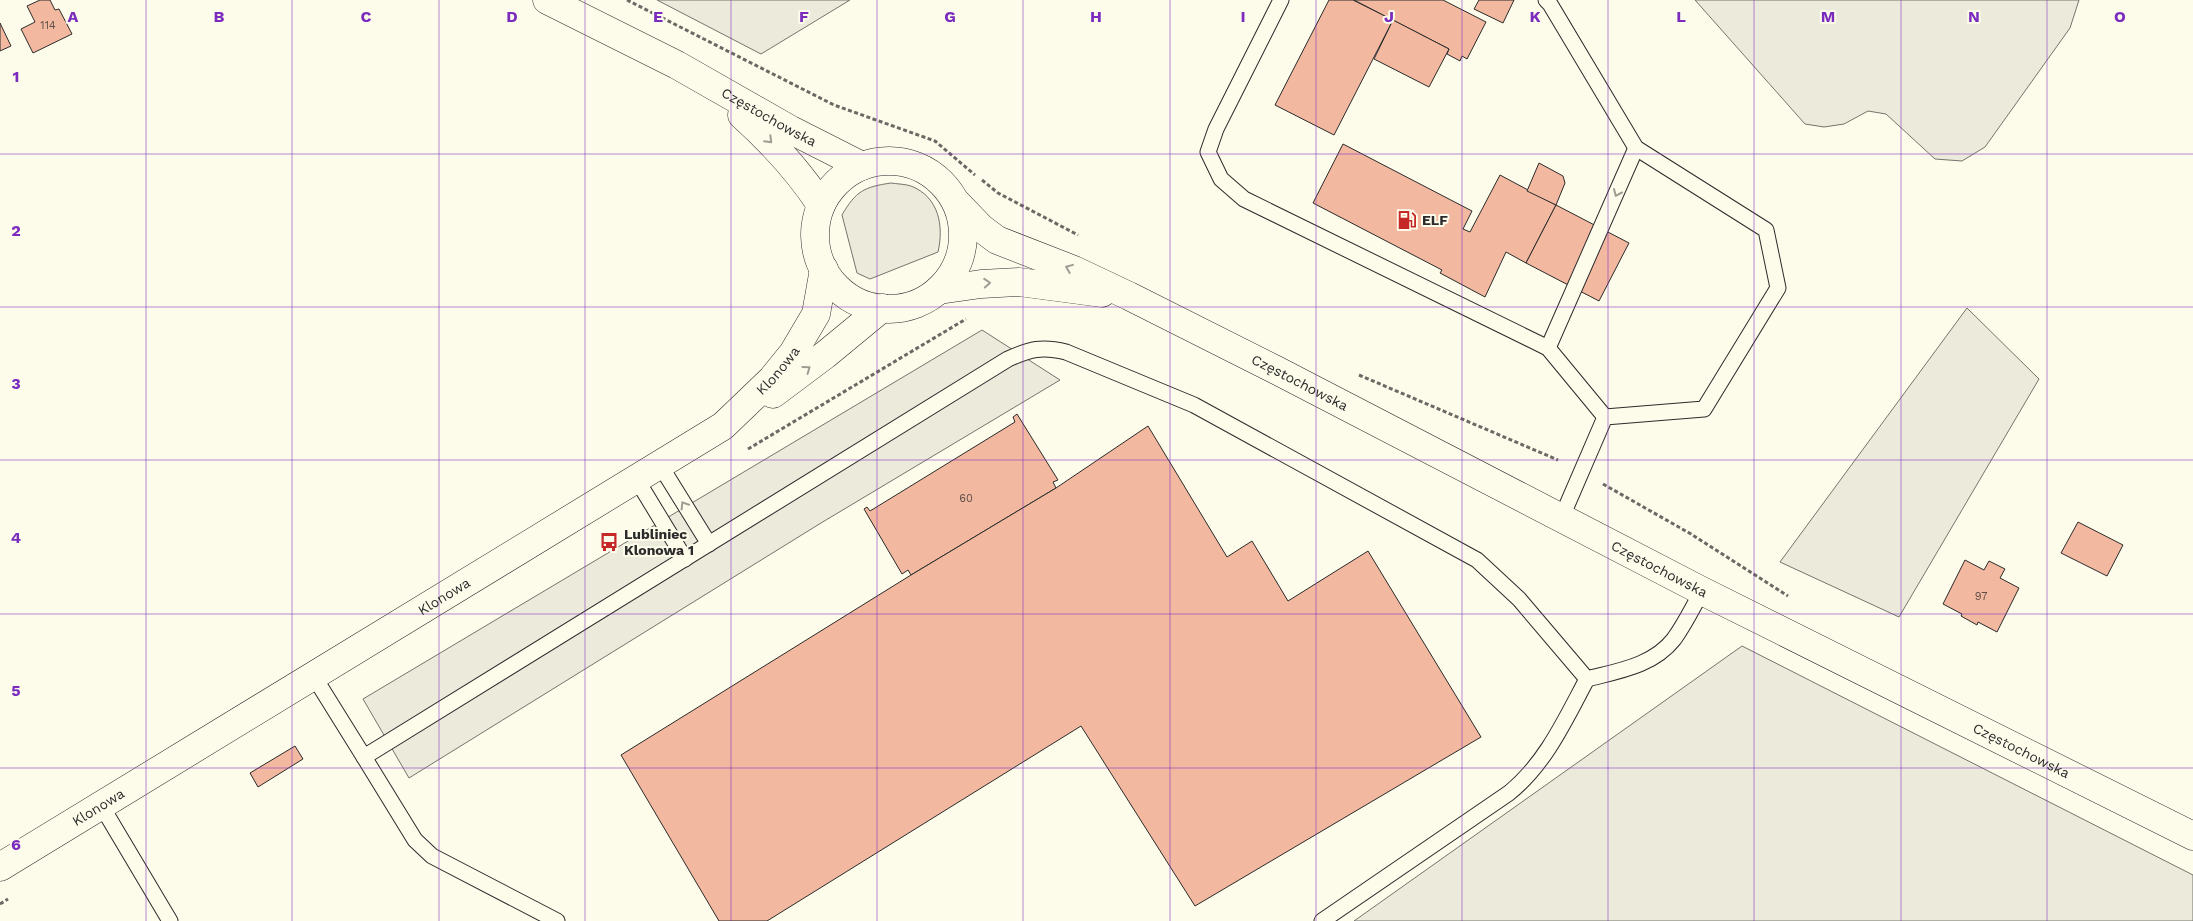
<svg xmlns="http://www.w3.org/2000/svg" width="2193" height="921" font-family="'Work Sans',sans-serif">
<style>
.green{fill:#ecebdb;stroke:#74746e}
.parking{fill:#eceadb;stroke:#74746e}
.building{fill:#f2b8a0;stroke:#2b2b2b}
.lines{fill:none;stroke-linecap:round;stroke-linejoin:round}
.lane-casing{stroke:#2b2b2b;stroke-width:17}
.secondary-casing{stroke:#2b2b2b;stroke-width:29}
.path{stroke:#6a6964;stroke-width:3;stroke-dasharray:4 2.5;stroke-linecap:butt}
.lane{stroke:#fdfbea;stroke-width:15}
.secondary{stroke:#fdfbea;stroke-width:28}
.oneway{stroke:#9e9d94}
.grid{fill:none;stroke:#7b2cbf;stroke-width:1;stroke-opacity:0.55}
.labels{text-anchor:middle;stroke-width:4;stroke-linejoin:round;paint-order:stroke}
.number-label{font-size:11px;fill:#5d4e48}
.street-label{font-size:14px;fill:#2b2b2b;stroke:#fdfbea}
.poi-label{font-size:14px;font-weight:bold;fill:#2b2b2b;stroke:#fdfbea;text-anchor:start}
.grid-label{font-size:16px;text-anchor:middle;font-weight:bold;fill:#7b2cbf;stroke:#fdfbea;stroke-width:4;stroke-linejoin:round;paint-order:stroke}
</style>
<rect width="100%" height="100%" fill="#fdfbea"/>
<g class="green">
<path d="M657 0H850L761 54Z"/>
<path d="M1695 0H2079L2070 28 1985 147 1962 161 1935 159 1886 114 1868 111 1844 124 1824 127 1805 124Z"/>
<path d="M891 183C897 184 905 184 911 186 939 197 944 226 938 252L870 279 857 273 842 215C856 191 864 187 891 183Z"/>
<path d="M1967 308 2039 379 1899 617 1780 562Z"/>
<path d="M1742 646 2193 875V921H1354Z"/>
</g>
<path class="parking" d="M982 330 1060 380 821 523 409 778 363 699Z"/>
<g class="building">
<path d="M40 0H50L55 10 59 9 72 34 33 53 21 29 35 22 27 6Z"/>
<path d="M1329 0H1353L1393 20 1334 135 1275 105Z"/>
<path d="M1354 0H1443L1486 22 1467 59 1462 56 1460 61 1447 54 1449 49Z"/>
<path d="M1479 0H1514L1503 23 1474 9Z"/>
<path d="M1393 20 1449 49 1429 87 1374 59Z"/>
<path d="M0 23 11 46 0 51Z"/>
<path d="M1343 144 1472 211 1463 229 1470 232 1500 175 1556 205 1526 263 1506 252 1485 297 1440 273 1442 270 1313 203Z"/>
<path d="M1539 163 1563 176 1565 183 1556 205 1527 191Z"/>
<path d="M1556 205 1629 243 1599 301 1526 263Z"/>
<path d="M1017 414 1058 480 1053 482 1056 488 911 575 908 570 902 574 864 509 867 507 870 511 1015 422 1013 417Z"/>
<path d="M1148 426 1227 557 1252 541 1288 601 1368 551 1481 737 1195 906 1081 726 767 921H719L621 755 911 575 1056 488Z"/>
<path d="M2078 522 2123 545 2107 576 2061 553Z"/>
<path d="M1965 560 1984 570 1989 561 2005 569 2000 578 2019 588 1997 632 1978 622 1977 625 1961 616 1962 614 1943 604Z"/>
<path d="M295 746 303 759 258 787 250 773Z"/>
</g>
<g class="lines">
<g class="lane-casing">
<g id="lane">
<path d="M1281 0 1216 129 1208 152 1221 179 1244 199 1548 348 1605 417"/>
<path d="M1546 0 1550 4 1636 148 1766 230 1778 288 1704 409 1605 417 1561 519"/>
<path d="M1548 348 1636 148"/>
<path d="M660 465 709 544"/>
<path d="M637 480 685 559"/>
<path d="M313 675 364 757 1008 359C1030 349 1042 346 1066 352L1194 405 1477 560 1519 599 1587 679C1618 671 1653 666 1674 639 1685 624 1693 607 1702 591"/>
<path d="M364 757 415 840 432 856 557 921"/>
<path d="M101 805 170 921"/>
<path d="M1322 921 1509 793C1546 763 1565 720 1587 679"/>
</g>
</g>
<g class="secondary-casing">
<g id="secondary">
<path id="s1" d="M547 0 677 65 791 130 862 166"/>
<path d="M742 115C773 143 798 170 821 205"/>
<circle cx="889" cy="235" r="74"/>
<path id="s2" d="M956 202 981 228 997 240 1074 270 1129 296 1278 371 1702 591 2193 836"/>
<path d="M939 290 981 284 1019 282 1102 293"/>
<path d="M773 394 825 355 882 308"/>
<path id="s3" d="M0 867 723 426 772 379 793 353 816 314 824 269"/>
</g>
</g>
<g class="path">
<path d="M627 0 834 105 935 141 975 175"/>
<path d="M982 180 998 193 1078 235"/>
<path d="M1359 375 1558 460"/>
<path d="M748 449 966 319"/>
<path d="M1603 484 1691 534 1788 596"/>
<path d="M0 904 8 899"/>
</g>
<use href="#lane" class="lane"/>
<use href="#secondary" class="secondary"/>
</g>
<defs><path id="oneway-chevron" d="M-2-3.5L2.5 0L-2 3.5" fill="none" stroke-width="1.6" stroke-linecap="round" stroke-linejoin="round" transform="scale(1.25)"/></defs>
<g class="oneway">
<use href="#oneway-chevron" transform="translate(769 140) rotate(45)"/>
<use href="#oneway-chevron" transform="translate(1617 193) rotate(114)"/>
<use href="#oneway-chevron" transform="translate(1069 268) rotate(-158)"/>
<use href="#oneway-chevron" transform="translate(987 283) rotate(-4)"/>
<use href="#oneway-chevron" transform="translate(807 369) rotate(-36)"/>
<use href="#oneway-chevron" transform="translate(684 505) rotate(-122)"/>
</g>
<path class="grid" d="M146 0V921M292 0V921M439 0V921M585 0V921M731 0V921M877 0V921M1023 0V921M1170 0V921M1316 0V921M1462 0V921M1608 0V921M1754 0V921M1901 0V921M2047 0V921M0 154H2193M0 307H2193M0 460H2193M0 614H2193M0 768H2193"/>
<defs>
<g id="fuel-bare" transform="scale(1.5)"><path d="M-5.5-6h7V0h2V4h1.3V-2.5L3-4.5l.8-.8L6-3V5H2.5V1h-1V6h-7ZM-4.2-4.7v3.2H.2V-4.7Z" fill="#c62828" stroke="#fdfbea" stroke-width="2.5" paint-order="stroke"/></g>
<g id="bus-bare" transform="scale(1.5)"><path d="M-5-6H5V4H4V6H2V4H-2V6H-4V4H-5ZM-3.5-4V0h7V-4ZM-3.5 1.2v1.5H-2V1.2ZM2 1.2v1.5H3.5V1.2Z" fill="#c62828" stroke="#fdfbea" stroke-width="2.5" paint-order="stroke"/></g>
</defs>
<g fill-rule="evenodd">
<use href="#fuel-bare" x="1407" y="220"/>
<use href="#bus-bare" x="609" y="542"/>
</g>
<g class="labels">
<g class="number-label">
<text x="48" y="29">114</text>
<text x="966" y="502">60</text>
<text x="1981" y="600">97</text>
</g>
<g class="street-label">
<text dy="5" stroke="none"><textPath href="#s1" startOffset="251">Częstochowska</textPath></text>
<text dy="5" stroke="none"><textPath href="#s3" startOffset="925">Klonowa</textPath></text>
<text dy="5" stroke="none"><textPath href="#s2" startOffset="391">Częstochowska</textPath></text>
<text dy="5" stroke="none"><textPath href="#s2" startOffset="796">Częstochowska</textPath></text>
<text dy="5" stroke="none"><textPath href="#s3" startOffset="520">Klonowa</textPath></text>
<text dy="5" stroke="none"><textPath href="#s2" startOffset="1201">Częstochowska</textPath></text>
<text dy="5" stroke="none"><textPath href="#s3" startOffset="115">Klonowa</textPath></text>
</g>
<g class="poi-label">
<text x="1422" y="225">ELF</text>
<text x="624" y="539">Lubliniec<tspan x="624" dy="16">Klonowa 1</tspan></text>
</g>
</g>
<g class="grid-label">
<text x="73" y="22">A</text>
<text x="219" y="22">B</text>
<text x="366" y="22">C</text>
<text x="512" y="22">D</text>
<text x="658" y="22">E</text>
<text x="804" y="22">F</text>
<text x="950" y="22">G</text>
<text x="1096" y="22">H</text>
<text x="1243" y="22">I</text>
<text x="1389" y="22">J</text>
<text x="1535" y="22">K</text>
<text x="1681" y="22">L</text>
<text x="1828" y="22">M</text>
<text x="1974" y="22">N</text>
<text x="2120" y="22">O</text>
<text x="16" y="82">1</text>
<text x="16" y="236">2</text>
<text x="16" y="389">3</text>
<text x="16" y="543">4</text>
<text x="16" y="696">5</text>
<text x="16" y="850">6</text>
</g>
</svg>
